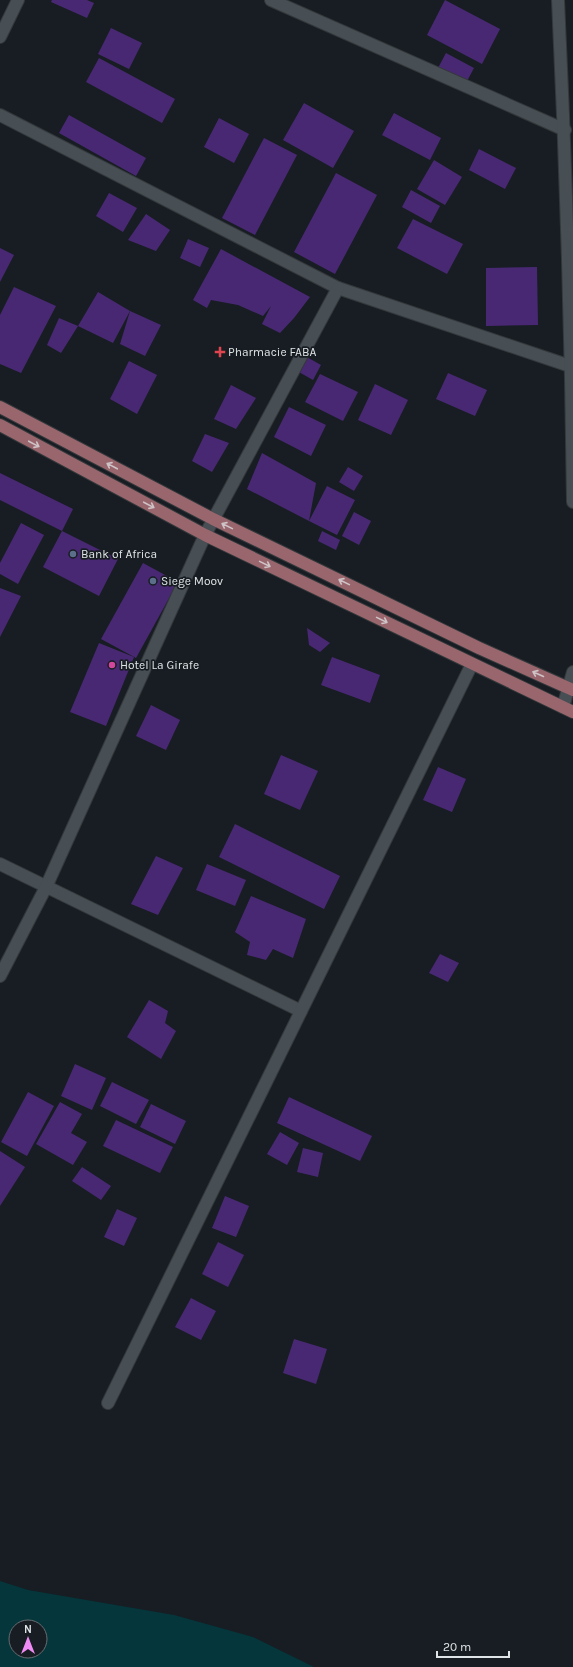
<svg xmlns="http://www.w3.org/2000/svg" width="573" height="1667" font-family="Karla,sans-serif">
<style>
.water{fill:#04363b;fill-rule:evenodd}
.building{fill:#492873}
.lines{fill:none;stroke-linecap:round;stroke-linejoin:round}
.street-casing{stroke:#33383b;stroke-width:14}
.secondary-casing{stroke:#33383b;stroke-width:14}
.primary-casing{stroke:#33383b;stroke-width:14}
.street{stroke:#474e54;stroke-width:12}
.secondary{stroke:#474e54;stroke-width:12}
.primary{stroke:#9a666d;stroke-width:12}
.oneway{stroke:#cec4c8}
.health-dot{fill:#e0444e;stroke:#171d22;stroke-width:1.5}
.service-dot{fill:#5c6f8a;stroke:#171d22;stroke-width:1.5}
.hotel-dot{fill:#d1479c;stroke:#171d22;stroke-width:1.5}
.labels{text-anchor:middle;stroke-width:3.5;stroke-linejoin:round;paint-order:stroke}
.poi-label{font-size:12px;fill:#dfe4e7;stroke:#171d22;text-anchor:start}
</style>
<rect width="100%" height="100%" fill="#171d22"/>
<path class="water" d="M0 1581 28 1590 174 1615 253 1637 314 1667H0ZM16 1627H40V1651H16Z"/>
<g class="building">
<path d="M52 0H87L94 3 87 18 51 2Z"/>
<path d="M445 0 500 29 482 64 427 35Z"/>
<path d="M111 28 142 43 129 69 98 54Z"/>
<path d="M446 53 474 68 466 83 438 68Z"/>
<path d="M99 58 175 99 162 123 86 82Z"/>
<path d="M304 103 354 131 333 168 283 140Z"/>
<path d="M394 113 441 138 430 160 382 135Z"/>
<path d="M69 115 146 158 136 176 59 133Z"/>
<path d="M219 118 249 134 234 163 204 147Z"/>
<path d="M264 138 297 155 255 235 222 218Z"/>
<path d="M479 149 516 168 505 189 469 170Z"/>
<path d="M434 160 462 177 445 205 417 189Z"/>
<path d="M336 173 377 195 335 274 294 252Z"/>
<path d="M411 190 440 206 431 223 402 207Z"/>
<path d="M109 193 137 208 123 232 96 216Z"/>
<path d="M146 214 170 230 156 251 128 240Z"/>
<path d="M413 219 463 244 447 274 397 248Z"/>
<path d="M188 239 209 248 200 267 180 258Z"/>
<path d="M0 248 14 255 0 282Z"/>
<path d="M221 249 310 297 294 318 280 333 262 324 271 306 263 316 238 305 211 300 207 308 193 300Z"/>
<path d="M537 267 538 325 486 326V268Z"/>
<path d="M14 287 56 306 21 373 0 364V315Z"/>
<path d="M98 292 130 311 113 343 78 326 61 353 47 345 59 318 78 326Z"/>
<path d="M130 311 161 325 145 356 120 344Z"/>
<path d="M305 356 321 365 313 380 297 371Z"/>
<path d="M129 361 157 375 137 414 110 399Z"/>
<path d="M448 373 487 390 475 416 436 399Z"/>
<path d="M320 374 358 392 343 421 305 402Z"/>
<path d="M375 384 408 400 391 435 358 420Z"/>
<path d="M231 385 256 398 236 429 214 419Z"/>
<path d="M289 407 326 425 311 456 274 437Z"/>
<path d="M205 434 229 443 212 472 192 461Z"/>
<path d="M262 453 316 483 309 521 327 486 355 500 337 535 309 521 247 489Z"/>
<path d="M348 467 363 476 354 491 339 482Z"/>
<path d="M0 473 73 509 62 531 0 500Z"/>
<path d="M354 512 371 521 359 545 342 536Z"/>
<path d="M21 523 44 535 18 584 0 574V563Z"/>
<path d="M62 531 118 559 99 596 43 567Z"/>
<path d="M322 531 340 540 336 550 318 541Z"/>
<path d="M143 563 178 582 136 658 101 639Z"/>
<path d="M0 588 21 596 0 637Z"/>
<path d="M307 628 330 643 320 652 309 645Z"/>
<path d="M99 643 134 657 106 726 70 712Z"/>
<path d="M332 657 380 675 370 703 321 685Z"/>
<path d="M151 705 180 720 166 750 136 736Z"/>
<path d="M281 755 318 771 300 810 264 794Z"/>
<path d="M438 767 466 779 452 812 423 800Z"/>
<path d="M235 824 340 876 324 909 219 857Z"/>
<path d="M156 856 183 868 158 915 131 904Z"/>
<path d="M207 864 246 880 235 906 196 890Z"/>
<path d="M251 896 306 919 293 958 273 949 266 960 247 955 250 942 235 932Z"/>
<path d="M440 954 459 963 448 982 429 973Z"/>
<path d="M149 1000 168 1011 165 1023 176 1031 161 1059 127 1037Z"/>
<path d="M75 1064 106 1078 92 1110 61 1096Z"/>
<path d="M112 1082 149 1100 136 1124 100 1106Z"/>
<path d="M28 1092 54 1106 27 1156 1 1142Z"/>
<path d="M289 1097 372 1136 360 1161 277 1123Z"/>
<path d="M60 1102 82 1114 71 1133 87 1142 73 1165 36 1144Z"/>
<path d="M151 1104 186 1121 175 1144 140 1127Z"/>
<path d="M116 1120 173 1147 160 1173 103 1146Z"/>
<path d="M280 1132 299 1143 287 1165 267 1154Z"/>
<path d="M303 1148 323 1153 318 1177 297 1172Z"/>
<path d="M0 1151 25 1167 0 1206Z"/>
<path d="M82 1167 111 1186 101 1200 72 1181Z"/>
<path d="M225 1196 249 1206 236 1237 212 1228Z"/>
<path d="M117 1209 137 1218 124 1246 104 1237Z"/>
<path d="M218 1242 244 1255 228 1287 202 1274Z"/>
<path d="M191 1298 216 1311 201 1340 175 1327Z"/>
<path d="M294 1339 327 1349 316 1384 283 1373Z"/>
</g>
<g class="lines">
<g class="street-casing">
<g id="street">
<path d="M271 0 565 130"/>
<path d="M0 37 18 0"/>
<path d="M0 115 338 288 573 367"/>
<path d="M0 864 301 1011"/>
<path d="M0 976 46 887 205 535 338 288"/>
<path d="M108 1403 472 664"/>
</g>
</g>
<g class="secondary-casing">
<g id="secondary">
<path d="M558 0C566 167 571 335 573 502"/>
<path d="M563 707 573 672"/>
</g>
</g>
<g class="primary-casing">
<g id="primary">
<path d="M0 407 213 519 479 648 573 690"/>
<path d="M0 425 205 535 573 712"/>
</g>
</g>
<use href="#street" class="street"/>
<use href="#secondary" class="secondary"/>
<use href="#primary" class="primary"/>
</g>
<defs><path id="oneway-shaft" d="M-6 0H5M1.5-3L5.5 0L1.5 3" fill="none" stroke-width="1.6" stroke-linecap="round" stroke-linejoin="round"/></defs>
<g class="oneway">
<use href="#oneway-shaft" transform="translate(34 444) rotate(28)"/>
<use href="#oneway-shaft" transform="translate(112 466) rotate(-152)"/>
<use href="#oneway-shaft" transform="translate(149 505) rotate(28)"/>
<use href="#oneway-shaft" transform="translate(227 526) rotate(-154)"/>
<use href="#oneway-shaft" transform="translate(265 564) rotate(26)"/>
<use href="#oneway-shaft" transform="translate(344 582) rotate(-154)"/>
<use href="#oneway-shaft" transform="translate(382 620) rotate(26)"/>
<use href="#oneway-shaft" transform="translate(538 674) rotate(-156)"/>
</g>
<path class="health-dot" d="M218 346h4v4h4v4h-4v4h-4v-4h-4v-4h4z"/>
<g class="service-dot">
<circle cx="73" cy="554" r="4"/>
<circle cx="153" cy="581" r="4"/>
</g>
<circle class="hotel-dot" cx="112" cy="665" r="4"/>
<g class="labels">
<g class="poi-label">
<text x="228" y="356">Pharmacie FABA</text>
<text x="81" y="558">Bank of Africa</text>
<text x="161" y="585">Siege Moov</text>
<text x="120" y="669">Hotel La Girafe</text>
</g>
</g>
<g transform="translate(28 1639)"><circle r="19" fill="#171d22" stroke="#676d71"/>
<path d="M0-3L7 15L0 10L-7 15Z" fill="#f08bf5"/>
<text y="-6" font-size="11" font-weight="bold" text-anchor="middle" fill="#dfe4e7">N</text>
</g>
<path d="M437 1651v6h72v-6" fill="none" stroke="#dfe4e7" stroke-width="2"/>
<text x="443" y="1651" font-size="12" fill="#dfe4e7" stroke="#171d22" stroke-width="3" paint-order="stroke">20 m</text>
</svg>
